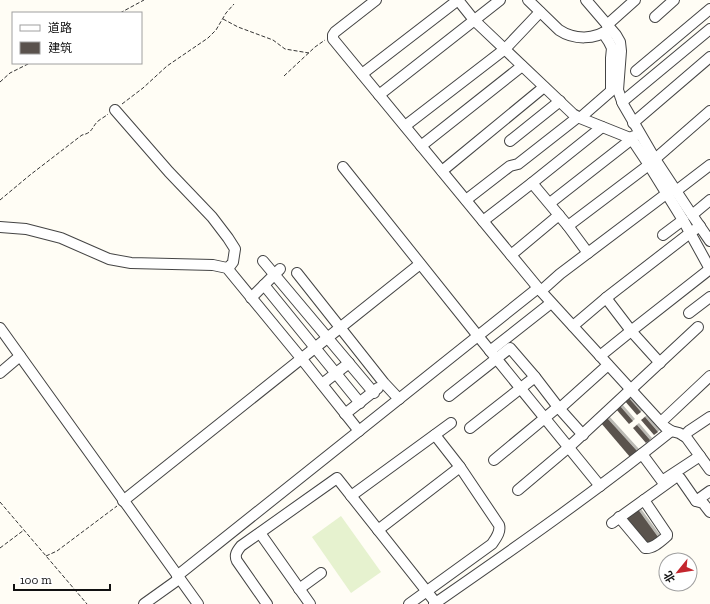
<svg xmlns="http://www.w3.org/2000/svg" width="710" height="604" font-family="'Zilla Slab','Noto Sans SC',serif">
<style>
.pitch{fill:#e6f2cf}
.building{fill:#5a524d;filter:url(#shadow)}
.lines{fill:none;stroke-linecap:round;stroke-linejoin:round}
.minor-casing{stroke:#444;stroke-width:12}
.path{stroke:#333;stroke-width:1;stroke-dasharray:4 2;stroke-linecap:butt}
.minor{stroke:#fff;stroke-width:10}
</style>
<defs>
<filter id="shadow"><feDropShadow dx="2" dy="-2" stdDeviation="0" flood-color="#0004"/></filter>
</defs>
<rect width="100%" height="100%" fill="#fffdf5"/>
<path class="pitch" d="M341 516 381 572 351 593 312 537Z"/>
<g class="building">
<path d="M628 397 641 412 637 415 624 400Z"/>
<path d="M620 406 633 421 629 424 616 409Z"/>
<path d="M645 417 658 432 654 435 641 420Z"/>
<path d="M607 418 637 451 630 457 601 423Z"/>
<path d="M637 425 650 440 646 443 633 428Z"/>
<path d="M637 508 658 537 646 546 625 517Z"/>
</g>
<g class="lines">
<g class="minor-casing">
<g id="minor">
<path d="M376 0 335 32 333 35V39L539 289 665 427 671 431 679 433 686 437 710 470"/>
<path d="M458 0 474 20 573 114 580 118 630 138"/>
<path d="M528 0 559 30C574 40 595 40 609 29"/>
<path d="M586 0 616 35 620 42 621 51 618 90 623 104 655 159 688 209 710 241"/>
<path d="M655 17 674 0"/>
<path d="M607 25 635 0"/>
<path d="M636 71 710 9"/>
<path d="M362 74 458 0"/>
<path d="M379 95 500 0"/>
<path d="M622 102 710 29"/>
<path d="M115 110 169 172 212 217 228 238 235 249 233 262 230 266 227 268"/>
<path d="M580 118 611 91V58L612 48 609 42 603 33"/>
<path d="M633 123 710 57"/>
<path d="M405 126 505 49 540 12"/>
<path d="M631 138 649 165 683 220 710 269"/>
<path d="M510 141 560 101"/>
<path d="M421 146 522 66"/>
<path d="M655 159 710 111"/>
<path d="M343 167 478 336 600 486"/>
<path d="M442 171 544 87"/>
<path d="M532 183 568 226 588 253"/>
<path d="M676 191 710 165"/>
<path d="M466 200 510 166 518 164 578 117"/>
<path d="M550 203 628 142 630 138 634 136"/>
<path d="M692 215 710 200"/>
<path d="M483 221 532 183 602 127"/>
<path d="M568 226 654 161"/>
<path d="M0 227 26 229 61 238 109 259 131 263 213 265 227 268 301 358 359 431"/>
<path d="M663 235 683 220"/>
<path d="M511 255 559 215"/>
<path d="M263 261 374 393"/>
<path d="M297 273 384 383 399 399"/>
<path d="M264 285 360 403"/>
<path d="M541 291 560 274 674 188"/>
<path d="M251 298 280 269"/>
<path d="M606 298 632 332 660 363"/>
<path d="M689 313 710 297"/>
<path d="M573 326 606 298 690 233 700 226"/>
<path d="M0 328 198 604"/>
<path d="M490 351 551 303"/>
<path d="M600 356 631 331 710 269"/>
<path d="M0 373 20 356"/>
<path d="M322 384 349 363"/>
<path d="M449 396 510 348 535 377 558 407 583 435"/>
<path d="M559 409 608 365"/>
<path d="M345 414 378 388"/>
<path d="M661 422 710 376"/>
<path d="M470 428 535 377"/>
<path d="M684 436 689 431 710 417"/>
<path d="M642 454 662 481 700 456"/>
<path d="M494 460 558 407"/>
<path d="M518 490 569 447 698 327"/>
<path d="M351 496 451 423"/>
<path d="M123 501 420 264"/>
<path d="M696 501 710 491"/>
<path d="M619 517 645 548C653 549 661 541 667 536V534L644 500"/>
<path d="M612 523 676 477 680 478 696 501 703 503 710 512"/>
<path d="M378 530 460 467"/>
<path d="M260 533 310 604"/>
<path d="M177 576 538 288"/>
<path d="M299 589 321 573"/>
<path d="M144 604 179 579"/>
<path d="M267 604 237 561C234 555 237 551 241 546L337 478 436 603"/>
<path d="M409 604 492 544C496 538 501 532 499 525L460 467 435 435"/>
<path d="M434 604C515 548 595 492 671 431"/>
</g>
</g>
<g class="path">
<path d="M120 13 144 0"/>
<path d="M223 19 238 27 273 40 285 49 309 53"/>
<path d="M284 76 315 47 325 40"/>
<path d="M0 82 10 73 30 63"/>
<path d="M122 104 143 88 167 66 208 38 216 30 226 13 234 4"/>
<path d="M0 200 30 175 82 135C92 133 91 129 97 122 100 119 105 117 108 114"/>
<path d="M0 502 87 604"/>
<path d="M0 548 24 530"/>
<path d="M46 556 57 551 117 506"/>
</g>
<use href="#minor" class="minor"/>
</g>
<rect x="12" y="12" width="130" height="52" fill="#ffffff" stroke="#a0a0a0"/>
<rect x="20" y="25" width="20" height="6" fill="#ffffff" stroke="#a0a0a0"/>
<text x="48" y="32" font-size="12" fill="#111111">道路</text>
<rect x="20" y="42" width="20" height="12" fill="#5a524d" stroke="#a0a0a0"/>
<text x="48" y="52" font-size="12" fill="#111111">建筑</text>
<g transform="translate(678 572) rotate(240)"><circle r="19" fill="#ffffff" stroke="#a0a0a0"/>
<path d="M0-3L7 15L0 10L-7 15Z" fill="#c4262e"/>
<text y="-6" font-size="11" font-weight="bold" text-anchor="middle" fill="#111111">北</text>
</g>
<path d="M14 584v6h96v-6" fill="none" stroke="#111111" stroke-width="2"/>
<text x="20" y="584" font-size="12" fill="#111111" stroke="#ffffff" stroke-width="3" paint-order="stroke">100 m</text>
</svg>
